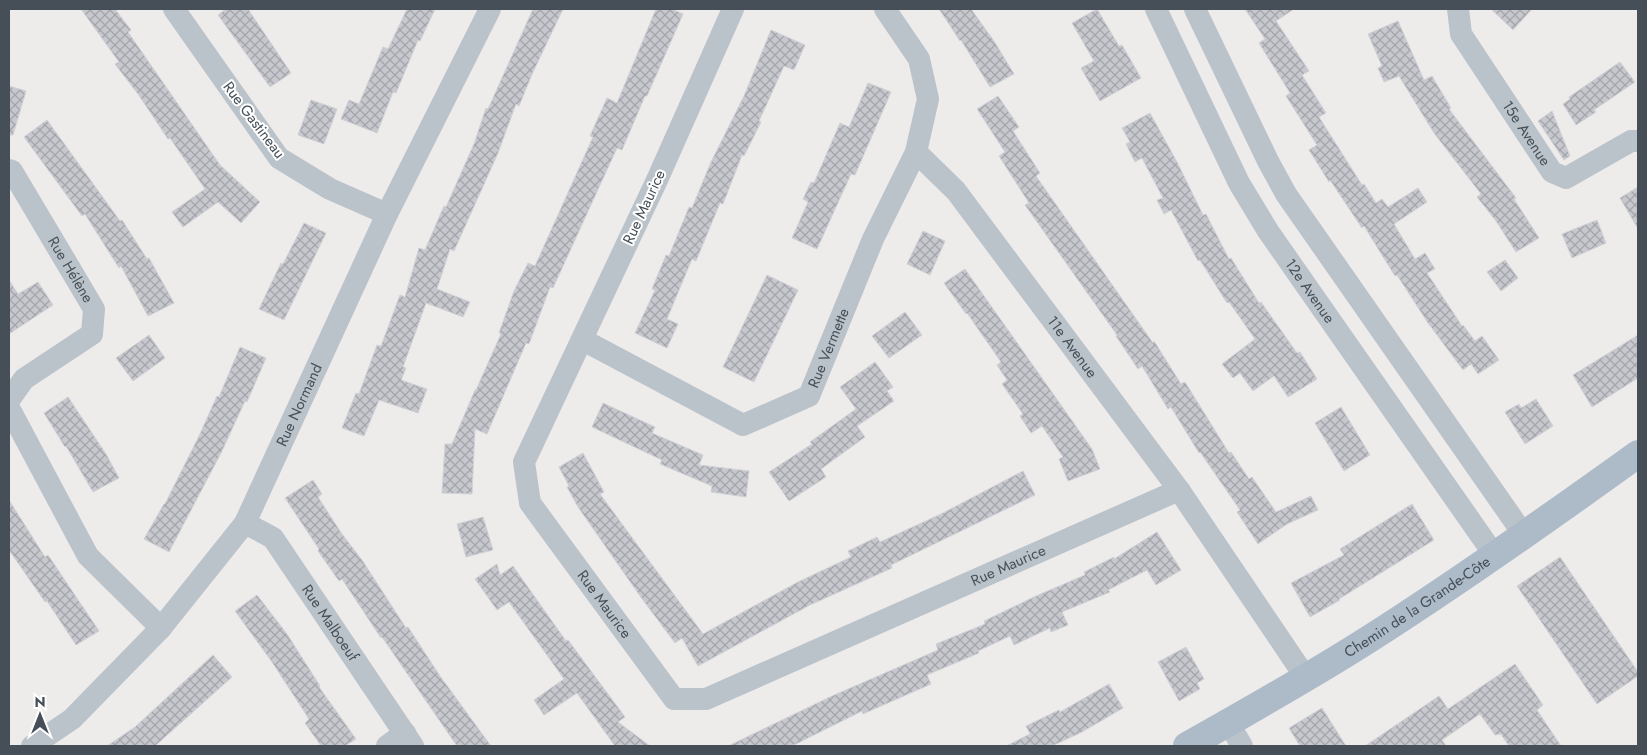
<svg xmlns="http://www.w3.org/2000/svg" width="1647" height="755" font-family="Jost,sans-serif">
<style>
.building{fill:url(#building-cross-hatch);stroke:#d0d2d7}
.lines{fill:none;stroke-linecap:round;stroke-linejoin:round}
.minor{stroke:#bbc3ca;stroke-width:22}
.major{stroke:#adbbc9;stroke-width:28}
.labels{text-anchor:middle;stroke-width:4;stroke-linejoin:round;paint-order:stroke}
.street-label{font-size:15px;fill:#464f57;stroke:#fff}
</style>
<defs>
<pattern id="building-cross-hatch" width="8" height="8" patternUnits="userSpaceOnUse" patternTransform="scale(1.25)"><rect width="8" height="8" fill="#c7c8ce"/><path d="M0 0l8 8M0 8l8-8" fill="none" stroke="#a3a5aa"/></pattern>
</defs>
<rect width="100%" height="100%" fill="#eeebeb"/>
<g class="building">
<path d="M81 9H115L131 30 128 32 220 165 260 202 241 223 218 202 183 227 172 212 205 189 170 138 168 139 138 94 115 64 119 62Z"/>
<path d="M226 9H248L291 73 270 87 218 15Z"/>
<path d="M407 9H435L420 41 418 40 396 93 393 92 377 133 341 119 349 100 359 104 383 47 388 49Z"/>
<path d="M533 9H563L533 72 519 106 516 104 498 153 454 251 450 249 437 289 470 302 463 317 426 303 403 367 406 368 401 380 427 389 418 413 379 400 364 436 342 428 356 393 359 394 377 345 381 346 400 295 405 297 419 248 425 250 444 206 446 207 474 144 486 108 488 109Z"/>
<path d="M656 9H672L683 14 647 96H645L622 150 617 148 553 288 550 287 529 344 526 343 487 434 475 429 472 494 442 493 445 444H452L475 390H476L501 334 499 333 514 291 528 263 535 266 593 137 590 136 607 98 617 103Z"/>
<path d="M939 9H971L994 41 1014 74 990 87 961 40 960 41Z"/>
<path d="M1097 9 1119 46 1122 45 1141 78 1100 101 1081 68 1094 61 1072 23Z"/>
<path d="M1245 9H1294L1276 21 1309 71 1302 75 1326 113 1319 117 1362 185 1364 184 1376 203 1382 199 1388 207 1418 188 1427 202 1394 224 1415 259 1425 253 1435 269 1427 273 1462 326 1463 325 1475 341 1482 336 1499 360 1478 374 1471 364 1463 370 1428 323 1397 275 1395 276 1364 226 1362 228 1330 180 1329 182 1309 150 1317 145 1286 96 1290 93 1259 43 1265 39Z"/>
<path d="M1491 9H1532L1513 30Z"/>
<path d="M1398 21 1424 80 1432 76 1451 108 1449 109 1516 198 1514 199 1539 238 1516 252 1496 221 1477 197 1481 194 1434 133 1399 76 1384 82 1378 68 1382 66 1368 34Z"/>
<path d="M771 30 805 45 794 70 784 66 759 121 761 122 744 156 742 155 723 204 720 203 696 261 692 259 667 319 678 324 667 348 635 333 655 290 652 289 666 255 669 256 689 207 692 208 711 162 744 96Z"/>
<path d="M1620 62 1635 82 1594 110 1596 112 1576 125 1563 104 1570 99 1569 97Z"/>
<path d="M868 83 891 92 855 175 851 174 817 249 792 238 808 202 803 199 811 182 814 183 840 123 849 127Z"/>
<path d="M9 86 26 91 13 135H9Z"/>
<path d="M998 96 1019 127 1013 131 1040 173 1036 176 1153 343 1154 341 1181 384 1185 382 1229 453 1231 452 1249 479 1252 477 1276 512 1311 496 1318 510 1287 524 1258 544 1237 512 1240 510 1200 452 1199 453 1171 407 1168 409 1142 366 1138 369 1116 336 1117 335 1025 205 1029 203 999 156 1005 152 977 109Z"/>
<path d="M311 100 337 109 324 144 298 135Z"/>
<path d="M1552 111 1570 156 1564 160 1538 121Z"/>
<path d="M1150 113 1177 162 1203 215 1206 214 1229 259 1231 258 1259 303 1261 302 1297 353 1300 352 1317 379 1288 397 1274 376 1253 391 1240 373 1233 378 1222 364 1255 339 1229 302 1227 303 1200 260 1198 261 1171 210 1164 214 1157 200 1163 198 1142 158 1135 162 1126 144 1130 142 1122 128Z"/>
<path d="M47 120 120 221 122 220 147 259 149 258 174 303 148 316 121 266 119 268 85 214 82 216 24 137Z"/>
<path d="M1638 187V229L1620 198Z"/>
<path d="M1597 220 1606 243 1572 258 1562 234Z"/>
<path d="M304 223 326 233 284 320 259 309 281 263 283 264Z"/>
<path d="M923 231 945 241 930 275 907 264Z"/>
<path d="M1505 260 1518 278 1501 291 1487 272Z"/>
<path d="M965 269 1092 449 1100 469 1068 481 1059 459 1063 457 1042 426 1031 433 1020 416 1023 414 1002 384 1007 380 997 365 1001 362 967 313 966 314 944 283Z"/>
<path d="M767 275 798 290 754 382 723 367Z"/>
<path d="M9 280 18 294 38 282 53 305 9 334Z"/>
<path d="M905 312 922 335 889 358 872 336Z"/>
<path d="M149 335 165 358 133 381 116 358Z"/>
<path d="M1638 335V378L1592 407 1573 375Z"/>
<path d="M240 347 266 358 247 402 245 401 221 453 169 552 144 539 164 504H165L199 436 217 396 219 397Z"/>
<path d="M875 362 893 387 887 391 894 401 857 426 865 437 821 469 826 477 789 501 769 472 812 444 810 442 856 409 840 387Z"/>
<path d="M68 397 106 454 119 478 93 492 66 446 65 447 44 413Z"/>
<path d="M1536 399 1553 426 1525 444 1505 412 1519 404 1521 408Z"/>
<path d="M603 403 655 427 652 433 703 455 699 465 749 471 746 497 711 492 712 486 660 464 662 460 592 427Z"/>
<path d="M1341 407 1370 455 1344 471 1315 423Z"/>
<path d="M583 453 604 492 600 494 703 634 798 582 851 557 848 551 877 537 880 542 941 514 1023 471 1035 495 891 565 892 568 810 605 698 666 682 638 675 643 640 596 578 507 567 487 569 486 559 467Z"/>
<path d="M313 480 322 494 318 497 342 534 362 560 406 628 408 627 440 676 491 746H457L382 637 381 638 342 579 339 581 318 551 319 549 285 498Z"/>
<path d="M9 500 45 557 48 555 99 631 76 645 47 601 45 602 9 550Z"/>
<path d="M1412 504 1434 540 1339 599 1340 600 1310 617 1291 583 1344 555 1340 549Z"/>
<path d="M483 517 493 550 466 557 457 524Z"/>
<path d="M1157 532 1181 570 1156 585 1147 570 1108 590 1110 592 1062 612 1068 625 1051 632 1050 628 1014 645 1010 636 978 651 979 653 927 675 931 684 863 714 862 711 792 746H728L832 696 938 650 936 644 985 624 984 621 1036 596 1085 575 1084 572 1114 557V559Z"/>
<path d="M1560 557 1638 672V676L1597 704 1517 586Z"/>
<path d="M497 564 500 575 513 566 566 641 568 640 625 717 618 722 650 746H615L577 693 544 715 534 700 564 679 509 602 497 610 475 579Z"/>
<path d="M257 595 287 634 320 686 319 687 356 739 345 746H321L305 723 309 719 272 662 235 611Z"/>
<path d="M1186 647 1204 679 1197 683 1200 689 1179 701 1158 662Z"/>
<path d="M213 655 232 677 155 746H107L135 727Z"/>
<path d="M1515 664 1543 705 1537 710 1561 746H1509L1501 734 1495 735 1480 714 1442 740 1446 746H1365L1439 696 1448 709Z"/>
<path d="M1109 684 1123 708 1082 732 1052 746H1006L1030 734 1026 726 1059 710 1060 712Z"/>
<path d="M1322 708 1346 746H1300L1289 728Z"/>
</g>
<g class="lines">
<g class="minor">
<path d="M174 9 279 158 330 189 387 214"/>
<path id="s1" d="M733 9 657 180 524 462 530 503 674 699H706L1179 490"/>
<path id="s2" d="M885 9 919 59 928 99 916 152 956 191 1179 490 1306 678"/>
<path id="s3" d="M1156 9 1239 183 1268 231 1495 556"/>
<path d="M1195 9 1268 161 1286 194 1524 535"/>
<path id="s4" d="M1458 9 1461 34 1552 172 1566 178 1631 141H1638"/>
<path id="s5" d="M9 170 12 171 94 309 92 334 24 379 9 400"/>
<path id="s6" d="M583 340 743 425 809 396 873 239 916 152"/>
<path d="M9 408 88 556 161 628"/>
<path id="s7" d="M245 523 273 538 413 746"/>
<path d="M1228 722 1242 746"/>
<path id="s8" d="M32 746 72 719 161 628 245 523 387 214 490 9"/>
<path d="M387 746 405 733"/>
</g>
<path class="major" id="s9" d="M1187 746C1247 712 1308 678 1366 641 1459 582 1549 518 1638 454"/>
</g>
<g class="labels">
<g class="street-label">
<text transform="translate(254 120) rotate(53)" y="5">Rue Gastineau</text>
<text dy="5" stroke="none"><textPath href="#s4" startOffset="144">15e Avenue</textPath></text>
<text transform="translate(644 207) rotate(-65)" y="5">Rue Maurice</text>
<text dy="5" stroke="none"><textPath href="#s5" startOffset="118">Rue Hélène</textPath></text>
<text dy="5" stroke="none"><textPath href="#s3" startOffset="322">12e Avenue</textPath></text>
<text dy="5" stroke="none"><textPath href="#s2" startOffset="406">11e Avenue</textPath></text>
<text dy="5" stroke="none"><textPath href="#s6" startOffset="305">Rue Vermette</textPath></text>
<text dy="5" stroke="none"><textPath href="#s8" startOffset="440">Rue Normand</textPath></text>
<text dy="5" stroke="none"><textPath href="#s1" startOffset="1146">Rue Maurice</textPath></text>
<text dy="5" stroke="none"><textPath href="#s1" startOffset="666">Rue Maurice</textPath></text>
<text dy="5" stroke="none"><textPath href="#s9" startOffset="269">Chemin de la Grande-Côte</textPath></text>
<text dy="5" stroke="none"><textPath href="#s7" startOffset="134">Rue Malboeuf</textPath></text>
</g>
</g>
<rect width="1647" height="755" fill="none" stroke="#464f57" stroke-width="20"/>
<g transform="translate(40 715)" stroke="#ffffff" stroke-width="4" paint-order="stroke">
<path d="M0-4L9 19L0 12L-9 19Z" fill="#464f57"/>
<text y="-8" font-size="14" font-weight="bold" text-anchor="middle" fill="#464f57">N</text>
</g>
</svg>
